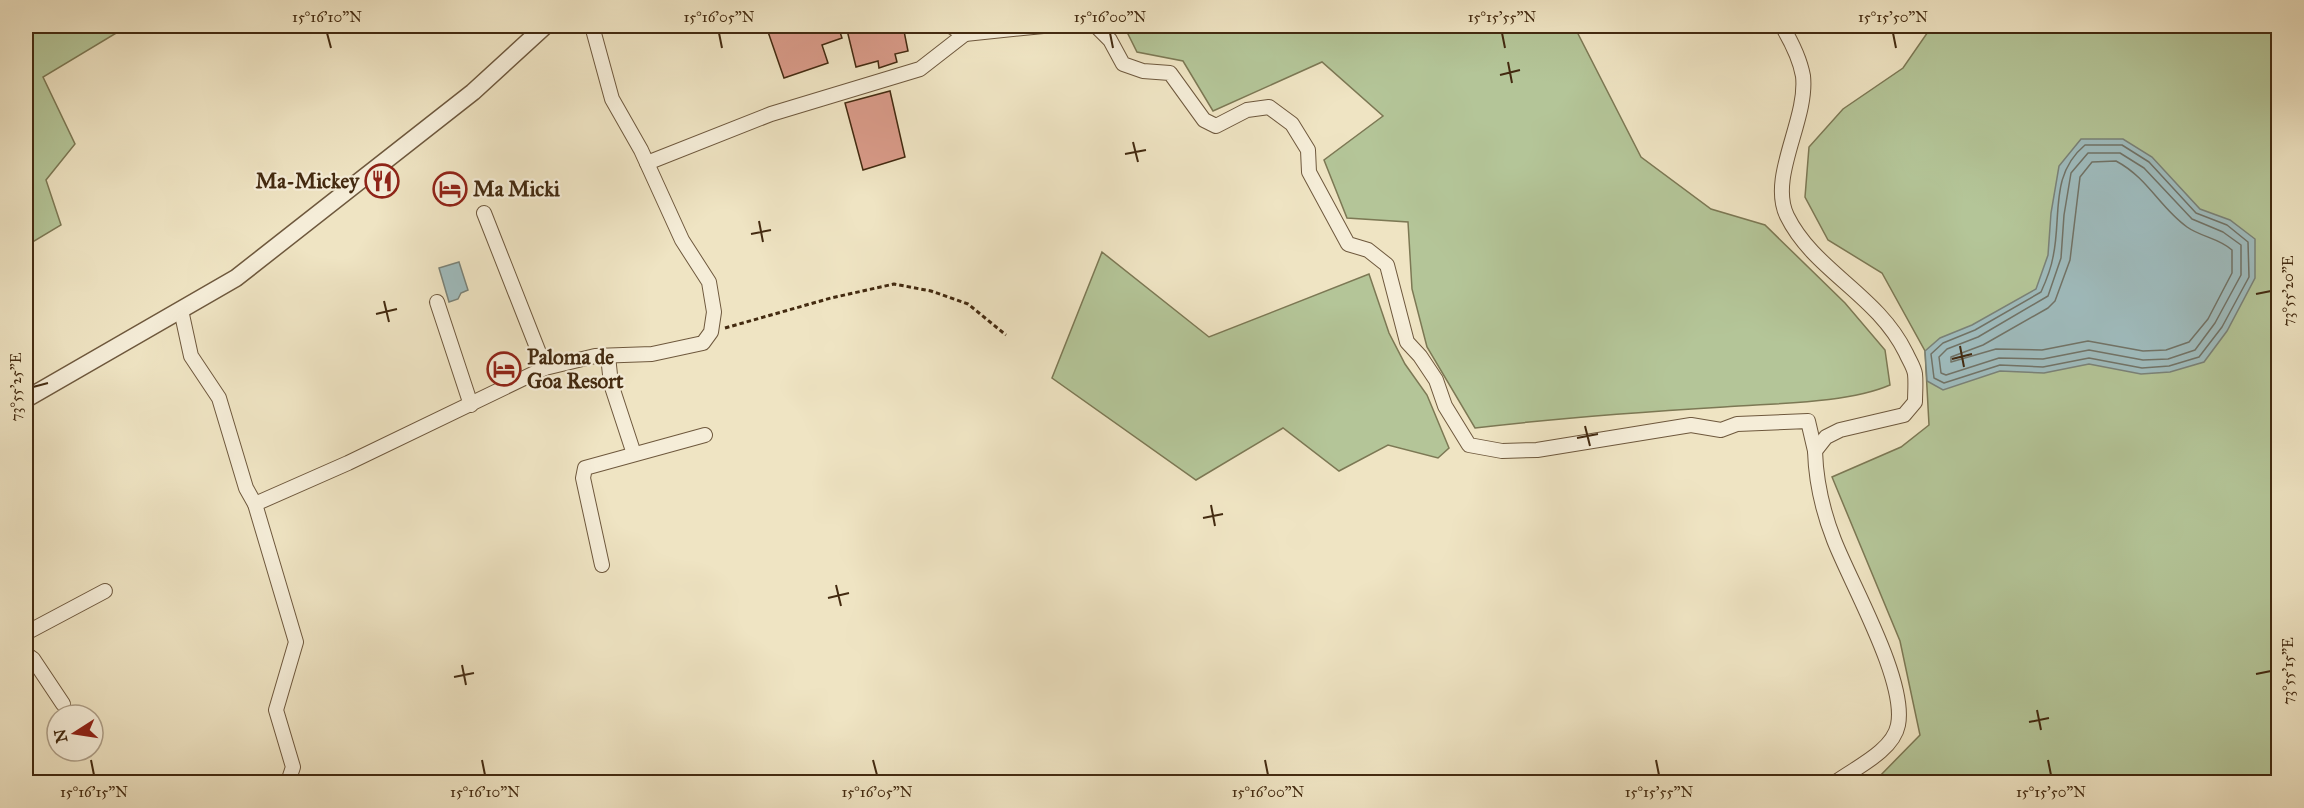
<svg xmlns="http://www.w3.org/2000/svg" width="2304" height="808" font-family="'IM FELL Great Primer',serif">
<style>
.green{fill:#b4c598;stroke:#7c7854;stroke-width:1.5}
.water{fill:#9fbcbe;stroke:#7a8278;stroke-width:1.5}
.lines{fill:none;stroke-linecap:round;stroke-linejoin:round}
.shore{stroke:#717367;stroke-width:1.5}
.building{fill:#d89a88;stroke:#432a10;stroke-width:1.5}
.minor-casing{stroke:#6e583d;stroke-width:16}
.tertiary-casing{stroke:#6e583d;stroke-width:19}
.path{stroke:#432a10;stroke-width:3;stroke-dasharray:4.5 3;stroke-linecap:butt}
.minor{stroke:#f5edd8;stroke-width:14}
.tertiary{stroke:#f5edd8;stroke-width:16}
.ticks{fill:none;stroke:#432a10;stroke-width:2}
.labels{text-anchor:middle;stroke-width:4.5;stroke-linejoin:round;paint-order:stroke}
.poi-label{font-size:21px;font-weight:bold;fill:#432a10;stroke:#f5edd8;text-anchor:start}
.neatline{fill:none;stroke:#432a10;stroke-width:2}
.ticks-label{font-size:15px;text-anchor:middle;fill:#432a10}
</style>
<rect width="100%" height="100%" fill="#efe4c3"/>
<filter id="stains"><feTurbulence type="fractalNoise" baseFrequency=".00333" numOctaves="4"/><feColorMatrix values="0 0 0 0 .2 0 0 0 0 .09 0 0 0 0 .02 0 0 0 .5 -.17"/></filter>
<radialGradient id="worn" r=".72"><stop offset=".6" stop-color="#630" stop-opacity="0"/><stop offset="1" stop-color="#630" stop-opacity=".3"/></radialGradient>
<g class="green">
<path d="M26 26H128L43 77 75 144 46 180 61 225 26 246Z"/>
<path d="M1124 26H1574L1641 157 1711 209 1765 225 1845 303 1885 350 1890 385C1846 404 1773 403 1724 407 1641 412 1558 418 1475 428L1427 347 1412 289 1408 222 1347 218 1324 160 1383 116 1322 62 1213 111 1183 61 1137 52Z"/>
<path d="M1932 26H2278V782H1874L1920 735 1900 641 1832 477 1901 447 1929 425 1925 351 1882 273 1828 240 1805 197 1809 147 1843 109 1903 68Z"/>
<path d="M1102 252 1209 337 1369 274 1389 333 1405 364 1427 395 1449 448 1438 458 1388 445 1339 471 1283 428 1196 480 1052 378Z"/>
</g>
<g class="water">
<path d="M2081 139H2123L2152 157 2200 209 2230 220 2255 239V278L2227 331 2204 362 2170 372 2141 374 2089 364 2044 373 2000 371 1943 390 1927 381 1925 351 1940 338 1972 325 2036 289 2048 255 2051 213 2059 166Z"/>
<path d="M459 262 468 290 461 293 458 299 449 302 439 268Z"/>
</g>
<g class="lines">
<g class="shore">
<path d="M2085 145H2122L2149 162 2196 213 2227 225 2248 242 2249 277 2222 327 2199 357 2169 366 2142 368 2089 358 2043 367 2000 365 1944 383 1934 378 1931 354 1943 343 1975 330 2041 292C2046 281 2051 269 2053 257 2062 217 2049 175 2085 145Z"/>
<path d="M2088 153H2120L2144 168 2192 219 2223 232 2241 245V275L2215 323 2195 350 2168 359 2143 360 2089 350 2043 359 1999 358 1946 375 1941 373 1939 357 1947 349 1978 337 2048 296 2061 258 2064 215 2071 173Z"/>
<path d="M2116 161C2148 178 2160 208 2187 227 2201 237 2219 238 2232 250V273L2208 319 2189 342 2166 350 2143 351 2088 341 2042 350 1996 349 1951 362V357L1983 345 2048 308 2055 301 2070 260 2080 177 2092 162Z"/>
</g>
</g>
<g class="building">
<path d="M766 26H838L842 38 822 45 828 63 784 78Z"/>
<path d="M846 26H872L873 31 903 26 908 51 895 54 897 62 879 68 878 61 856 67Z"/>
<path d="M890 91 905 157 863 170 845 103Z"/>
</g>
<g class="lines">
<g class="minor-casing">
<g id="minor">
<path d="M950 26 965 34 1043 26"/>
<path d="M1096 26 1110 40 1123 64 1143 71 1170 73 1204 120 1216 126 1247 110 1269 107 1292 124 1308 150 1309 172 1348 244 1368 250 1387 265 1407 342 1420 356 1436 380 1445 406 1469 445 1502 451 1537 450 1691 425 1721 430 1737 424 1808 421 1815 451"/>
<path d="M1782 26C1791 41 1800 59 1803 76 1808 120 1768 177 1787 216 1814 271 1877 294 1906 353 1909 360 1914 367 1915 374 1916 383 1915 393 1915 402L1904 415 1840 430 1826 437 1815 451C1816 482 1823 512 1834 540 1851 584 1907 681 1898 725 1893 751 1855 768 1836 782"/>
<path d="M647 163 771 114 920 69 965 34"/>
<path d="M484 213 545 368"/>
<path d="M437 302 471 405"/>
<path d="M181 310 191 356 219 398 246 488 255 504 296 642 276 710 293 767 288 782"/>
<path d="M608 356 611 384 634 454"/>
<path d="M255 504 348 463 545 368 595 356 652 354 703 343 711 332 714 312 709 282 682 240 641 150 612 99 592 26"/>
<path d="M602 565 583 478 585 468 705 435"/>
<path d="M26 633 105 591"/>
<path d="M26 654 33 659 63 704"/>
</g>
</g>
<g class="tertiary-casing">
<path id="tertiary" d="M26 399 236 278 473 92 545 26"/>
</g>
<path class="path" d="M725 328 831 298 894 284 931 291 968 304 1006 335"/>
<use href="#minor" class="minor"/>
<use href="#tertiary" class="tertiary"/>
</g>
<path class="ticks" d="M327 33 331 48M719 33 722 48M1110 33 1113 48M1502 33 1505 48M1893 33 1896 48M1508 62 1512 83M1500 75 1520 70M1133 142 1138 162M1125 154 1146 150M759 221 763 242M751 234 771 230M2256 294 2271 291M384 301 389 322M376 314 397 309M1960 346 1964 367M1952 359 1972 354M33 387 48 383M1585 426 1590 446M1577 438 1598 434M1211 505 1215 526M1203 518 1223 514M836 585 841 606M828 598 849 593M462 665 466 685M2256 674 2271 671M454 677 474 673M2037 710 2041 730M2029 722 2049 718M91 760 94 775M482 760 485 775M873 760 877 775M1265 760 1268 775M1656 760 1659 775M2048 760 2051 775"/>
<defs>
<g id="restaurant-ring" transform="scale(1.725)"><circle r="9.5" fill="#f5edd8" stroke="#8f2418" stroke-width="1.5"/><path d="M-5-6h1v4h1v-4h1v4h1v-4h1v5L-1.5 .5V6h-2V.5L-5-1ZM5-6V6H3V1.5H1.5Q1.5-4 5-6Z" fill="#8f2418"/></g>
<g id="hotel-ring" transform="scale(1.725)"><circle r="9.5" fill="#f5edd8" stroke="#8f2418" stroke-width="1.5"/><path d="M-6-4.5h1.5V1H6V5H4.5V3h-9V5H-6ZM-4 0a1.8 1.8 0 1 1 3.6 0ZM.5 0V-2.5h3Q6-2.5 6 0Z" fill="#8f2418"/></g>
</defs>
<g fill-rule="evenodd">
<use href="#restaurant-ring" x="382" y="181"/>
<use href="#hotel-ring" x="450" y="189"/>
<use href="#hotel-ring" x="504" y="369"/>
</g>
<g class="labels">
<g class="poi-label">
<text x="359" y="188" text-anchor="end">Ma-Mickey</text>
<text x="473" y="196">Ma Micki</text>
<text x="527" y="364">Paloma de<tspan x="527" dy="24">Goa Resort</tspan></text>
</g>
</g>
<rect width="2304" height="808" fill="none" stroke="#efe4c3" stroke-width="66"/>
<g transform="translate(75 733) rotate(258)"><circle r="28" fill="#f5edd8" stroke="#ae9f88" stroke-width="1.5"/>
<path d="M0-4.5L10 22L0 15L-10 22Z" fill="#8f2418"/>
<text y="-9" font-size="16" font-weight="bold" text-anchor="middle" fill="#432a10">N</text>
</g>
<rect x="33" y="33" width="2238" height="742" class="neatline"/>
<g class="ticks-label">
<text x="327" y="22">15°16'10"N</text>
<text x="719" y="22">15°16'05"N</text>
<text x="1110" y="22">15°16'00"N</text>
<text x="1502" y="22">15°15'55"N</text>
<text x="1893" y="22">15°15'50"N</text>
<text transform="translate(2288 291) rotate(-90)" y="5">73°55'20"E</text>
<text transform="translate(16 387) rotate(-90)" y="5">73°55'25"E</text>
<text transform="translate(2288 671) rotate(-90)" y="5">73°55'15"E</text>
<text x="94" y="797">15°16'15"N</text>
<text x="485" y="797">15°16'10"N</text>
<text x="877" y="797">15°16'05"N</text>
<text x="1268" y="797">15°16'00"N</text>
<text x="1659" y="797">15°15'55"N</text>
<text x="2051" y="797">15°15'50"N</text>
</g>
<rect width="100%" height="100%" filter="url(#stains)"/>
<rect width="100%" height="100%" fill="url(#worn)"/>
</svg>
